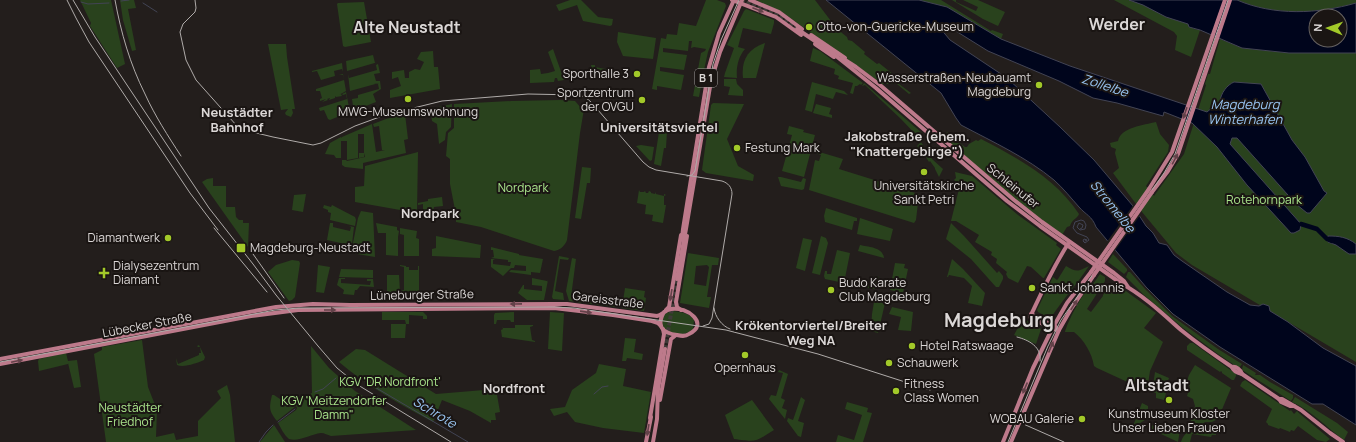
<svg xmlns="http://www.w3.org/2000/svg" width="1356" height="442" font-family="Manrope,sans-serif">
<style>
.green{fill:#29421d;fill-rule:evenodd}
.water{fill:#00051c;stroke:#424454;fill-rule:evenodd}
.pier{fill:#231e1c}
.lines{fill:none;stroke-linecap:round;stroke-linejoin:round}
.stream{stroke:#424454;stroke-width:1}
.river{stroke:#00051c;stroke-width:4.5}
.major-tunnel{stroke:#3f3a38;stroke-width:4;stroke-dasharray:4 2;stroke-linecap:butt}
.major{stroke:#bd7a8b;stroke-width:4}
.tram{stroke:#afaba9;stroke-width:1}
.rail{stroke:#afaba9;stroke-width:1}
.major-bridge{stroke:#bd7a8b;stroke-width:4}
.oneway{fill:#634249}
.poi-dot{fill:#a2c929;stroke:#1a1513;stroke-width:1.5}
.labels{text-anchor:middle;stroke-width:4;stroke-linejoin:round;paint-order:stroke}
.shield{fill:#1a1513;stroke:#a19d9c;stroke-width:1}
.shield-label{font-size:11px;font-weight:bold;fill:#dbd7d6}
.poi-label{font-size:12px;fill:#dbd7d6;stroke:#1a1513;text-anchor:start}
.street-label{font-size:12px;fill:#dbd7d6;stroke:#1a1513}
.park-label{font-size:12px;fill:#a9e48b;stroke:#1a1513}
.water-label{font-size:13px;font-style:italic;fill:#99c5f2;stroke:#1a1513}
.neighbourhood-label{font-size:13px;font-weight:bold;fill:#dbd7d6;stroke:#1a1513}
.district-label{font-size:16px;font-weight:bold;fill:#dbd7d6;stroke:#1a1513}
.town-label{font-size:20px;font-weight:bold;fill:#dbd7d6;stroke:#1a1513}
</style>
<rect width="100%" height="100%" fill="#231e1c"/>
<g class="green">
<path d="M80 0H111L125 64 117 68 90 26 91 23Z"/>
<path d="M120 0H134L136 8 128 9 136 50 132 51 123 20Z"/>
<path d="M570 0H581L598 17 613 19 612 25 610 26 583 21 577 5 559 11 556 5Z"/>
<path d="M706 0H717L725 3 726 6 708 52 704 70 699 97 693 96 701 53 705 51 706 49 694 47 691 48 692 41H689L688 51 663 48V52L687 55 684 70 660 67V71L684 75 681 90 657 86V90L652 89 661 38 666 39 667 34 677 35 679 23 696 26Z"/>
<path d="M756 0H815L837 29 847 37 848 40 852 41 865 52 864 54 877 64 879 63 894 75 893 77 885 75 884 77 891 78 911 93 909 94 897 84H882L782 12Z"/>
<path d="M919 0H941L991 31 992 30 1003 34 1001 39 947 7Z"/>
<path d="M952 0H956V2L976 11 978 7 963 0H978L1005 12 998 26 983 19Z"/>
<path d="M1114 0H1129L1134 2H1138L1166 17 1183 22 1188 24 1194 29 1200 30 1191 57 1175 50 1177 36 1174 32Z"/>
<path d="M1237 0H1356V3C1318 14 1274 16 1237 0Z"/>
<path d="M364 2 371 42 345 47 343 46 337 4 338 3Z"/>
<path d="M746 9 774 20V23L771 34 743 28 738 47 745 49C738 57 736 68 737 78L724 77 725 73 734 48 727 45 744 11Z"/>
<path d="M618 32 656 38 653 59 623 56 617 42Z"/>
<path d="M1220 39 1242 48 1289 53H1356V362L1192 265 1176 253 1142 212 1113 173 1119 168 1115 153 1116 149 1111 147 1110 143 1118 141C1121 127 1144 125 1156 122L1160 134 1169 145 1168 152 1146 186 1154 196 1184 154 1206 85 1205 84 1208 74H1210Z"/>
<path d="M765 43 756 78H743C741 60 748 49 765 43Z"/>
<path d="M268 44H286L287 57 295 109H292L293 113 291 117 286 115 285 113 288 109 281 110Z"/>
<path d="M813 48 820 51 863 83 861 85 860 84 857 86H855L853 94 850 93 853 83 838 79 839 76 834 74 835 69 810 61Z"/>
<path d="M553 49 564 80 558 81 557 78H555L554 82 530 83V70L540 69 541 74 548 73 555 71 548 52Z"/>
<path d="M433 51 434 67H438L440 89 390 98V90L401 86 398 77 392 79V72L404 70 405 78H409V72L415 69 420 70 424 62 417 59 421 52Z"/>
<path d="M373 55 375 63 378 62 347 71 346 61Z"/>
<path d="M342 63 343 72 342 69 334 71 335 76 321 80 317 71 312 72V71Z"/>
<path d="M378 64 380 73 374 74 376 81H380L381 89 373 94 376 102 358 109 354 108 353 106 352 99 358 98V95L379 89 378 84H374L379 83 350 91 348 74 349 78 377 70 376 65Z"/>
<path d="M591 65H595V67L611 70 609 78 594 76Z"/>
<path d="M343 74 346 91 339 95 341 94 342 96 336 97 335 96V98L329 100 330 98 327 99 328 100 322 102 326 99 320 101V99L322 98 320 91H316V89L344 80 343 75H339Z"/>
<path d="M724 79H736L737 84 743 90V96L728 95 730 87 724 86Z"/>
<path d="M812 82 844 91 848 95 836 92 833 99 816 94 812 112 805 110Z"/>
<path d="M864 83 922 133 923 138 921 140 901 119 865 85 862 86Z"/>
<path d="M346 92 350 112 349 113 346 108 341 110 342 115 330 120 328 119 324 110 320 111 319 108 347 99 346 94 343 95 342 94Z"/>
<path d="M560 100 575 101 582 109H584L580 133 567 240C565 246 560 250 554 251L481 227 456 222V215L450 184V159L446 156 448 133 454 128V104L512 101Z"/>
<path d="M713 103 744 104 727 139 738 166 754 175 753 181 706 173 702 170 711 105Z"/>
<path d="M452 104 451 127 446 132 445 140 439 144 437 124 432 121 430 109Z"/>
<path d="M816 104 831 108 829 114 832 115V118L813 113Z"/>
<path d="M405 114 408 139 404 140 406 153 363 163V169L345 167 342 165V160H346L347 161 365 157 364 153V157L359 158V153H364V134H358V158L347 160V141H341V158H336L334 155 325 154 330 143 341 137V138L342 137 372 124 376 152 385 150H382L379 126 374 127 373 124 386 119Z"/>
<path d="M789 126 804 130 803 132 815 135 804 177 782 171 792 135 787 134Z"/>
<path d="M664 131H667L666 148H664L661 166 654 164 659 132Z"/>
<path d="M947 132 965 147H967L969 144 976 140 978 141 981 139C1018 158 1056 179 1079 214 1077 219 1072 219 1070 226L1067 227 1062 235 1027 209 948 142 946 135Z"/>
<path d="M921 142 932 159 943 169 939 177 935 169V168L930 161 929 162 924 154 917 146Z"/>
<path d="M641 145 654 147 652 160 650 161 636 146Z"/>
<path d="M816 151 843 159 839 169 884 183V184L919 194 916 220 914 223 809 190 815 160 819 161 821 155 816 153Z"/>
<path d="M418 152 417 213 355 202V187L364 186 365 166Z"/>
<path d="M582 167 591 168 590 183H587L581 219 575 218Z"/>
<path d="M955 172 972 176 1018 215 1057 243 1056 245 1061 249 1044 278H1043L1031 267 1027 266 1018 283 1008 278 1006 274 1007 272 996 263 997 259 991 255 992 252 975 242 979 235 956 221H951L960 185 954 180 956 178Z"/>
<path d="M778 177H781L801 182 803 178 806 179 804 189 802 190 781 186Z"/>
<path d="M213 178V186H226V207H235L236 217 239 220H243V223H249L248 247 202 182 207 179Z"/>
<path d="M639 190 640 192H644L645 191 646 193H648L649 191 651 192V193L655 194 656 192V194L664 196V194L666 195 664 196V205H666L663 223 652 221 653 215 645 214 646 205 637 203Z"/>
<path d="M306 194 303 212 292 210 294 195Z"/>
<path d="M442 197 443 206 434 207 433 211 423 210V204L418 205V203L428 201V199Z"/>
<path d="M324 205 331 207 332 205 355 217 356 220 355 226 330 220 331 213 328 212V210L323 208Z"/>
<path d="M826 208 857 218V221H854L852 230 825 222 824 216Z"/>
<path d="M361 211 373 213 375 257 351 253 358 218Z"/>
<path d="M860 218 893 229 890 241 857 234Z"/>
<path d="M330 223H333V227L350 231 351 227 349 226 354 227 352 244 350 245 327 240Z"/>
<path d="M376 223 397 227V230L399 231 398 237V256L386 255V233H378Z"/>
<path d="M951 223 964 236 997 273 999 271 1003 276V279L999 287H996L971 259 946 239Z"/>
<path d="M400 228 417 231 416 238 419 239V256H404V235L400 234Z"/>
<path d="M436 236 481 245 480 258 432 256V249L436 248Z"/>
<path d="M821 236 826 238 828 243 820 275 812 273Z"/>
<path d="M803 238 812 240 805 271 796 268Z"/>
<path d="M860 245C868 247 883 247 884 258L858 251Z"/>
<path d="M491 247 519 254V255L543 259 540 273 531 272V275L509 272 511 270 526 271V266L515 265 514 268H511L503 276 491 267V259H495L493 260V264L510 266 511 262H508V260L491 258 494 257 493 250H491Z"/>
<path d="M837 250 850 253 845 278 873 285 875 276H878L879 278 876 288 873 289 825 279 824 276 825 271H827V274H831Z"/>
<path d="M688 253 719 258 718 265H712L707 297H711L709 308 680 303ZM707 265 709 267 706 286 694 284 696 266Z"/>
<path d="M1113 254 1127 269V271L1124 274 1108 262Z"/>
<path d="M559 256 569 258 568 260 560 259 555 291 563 293 564 300 553 299 552 297Z"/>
<path d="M572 258 576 259 571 297 610 302 618 304 617 306 616 307 569 301 566 291Z"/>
<path d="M952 259 963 269 985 293 982 306 968 303 972 286 964 278 949 275 948 277H947Z"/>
<path d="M292 260 299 261 300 263 295 297 292 300 289 301 268 272 276 265Z"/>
<path d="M895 263 905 264 904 268 908 269 903 293 890 290Z"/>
<path d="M318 265 330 267 324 293 316 292Z"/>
<path d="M400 265 406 266V267H409V270H418V266H419V291L400 292V291L404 290V267L400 266Z"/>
<path d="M1066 266C1077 273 1079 271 1089 266 1077 284 1064 298 1052 316L1049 318 1038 312 1037 310 1053 277 1057 280 1058 279Z"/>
<path d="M341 269 373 270V278L339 277Z"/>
<path d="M1128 272H1130L1145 289 1172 316 1218 349 1242 364 1239 368 1218 354 1183 328 1144 295 1126 277Z"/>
<path d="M1100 274 1105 277V281L1087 309 1091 312 1103 296V295L1110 285 1112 286 1115 284 1119 286 1156 313 1144 328 1163 342 1150 371 1147 391 1097 368 1094 366C1092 353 1084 340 1074 332H1065C1067 323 1083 291 1091 287Z"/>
<path d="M387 275H399L400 292H387Z"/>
<path d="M339 278H345V279H341V283L370 285 371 281H367V279H373L374 287 360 286 357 290H355L354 295 343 294 344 290 337 285Z"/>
<path d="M532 278 547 281V282L548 280 544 300H527L518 293 523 285H524V289L542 291V286L532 285Z"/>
<path d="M625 288 645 291 644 297 646 298 644 311 622 308Z"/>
<path d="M875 296 886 299 878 333 871 331 872 314Z"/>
<path d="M892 307 913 312 911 331 898 330 901 317 889 314Z"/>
<path d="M671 311C681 312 688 312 694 320L693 329C675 345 646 320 671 311Z"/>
<path d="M382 312H423L427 316V319H423V316L409 315V324H406L405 320H382Z"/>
<path d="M514 312V322H511L510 320H497L496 324H494V315L495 313Z"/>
<path d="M550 312 564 313 562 351 548 349Z"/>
<path d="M1023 318 1041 329 1036 344 1014 335Z"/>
<path d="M391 324H406L405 338H391Z"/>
<path d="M515 325H533V326L530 327 532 340 535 341V342L502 337 501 330 503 329 502 326 503 328H515Z"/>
<path d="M625 338 636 339 634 352 643 354 642 360 627 358 626 361H622Z"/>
<path d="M142 340 148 387 157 410 156 437 174 433 176 440 198 436V421L221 398 217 391 227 385 230 395 235 442H106L94 354 102 350V347Z"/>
<path d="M1190 343H1193L1236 374V376L1234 380H1232L1222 373V372L1221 371 1220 372 1187 350V346Z"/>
<path d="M199 345 205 357 204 360C197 363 184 368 177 365L176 358 178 364 199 355V353H201L200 347H198L197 346Z"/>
<path d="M311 346 329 368 355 391 416 430 331 436C327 435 325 433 321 433 311 434 299 442 289 439 284 435 281 428 278 423L296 410 297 408 296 406 277 421C269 411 269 408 272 395H274L286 403 289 400 294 403 312 393Z"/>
<path d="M356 349 365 350 436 394 496 389 500 412 495 413 496 420H491V423L470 411 442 400 433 422C400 404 367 386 339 362Z"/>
<path d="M66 353 68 361 77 360 81 387 74 388 68 363V364L39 371 38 361 39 359Z"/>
<path d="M599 364 626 369 623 386 651 392 644 433 603 428 575 422 567 412 554 416 550 409 565 407 572 390 596 373Z"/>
<path d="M1195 365 1231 388 1218 419 1212 422H1205L1197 428 1189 427 1195 406 1193 399 1187 396 1190 386 1186 384 1189 375Z"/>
<path d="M1243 365 1256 373 1255 375H1260L1270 382 1293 395V398L1291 401 1242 370Z"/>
<path d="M779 370 788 374 781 398 785 400 782 408 787 410 785 419 769 399 771 395 776 396 783 373 778 372Z"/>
<path d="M1155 372 1169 378C1166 385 1167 393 1164 400L1156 398V393L1152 392Z"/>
<path d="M1245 380 1290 411 1291 410 1294 414 1297 411 1300 414 1330 439 1326 442 1317 440 1298 426 1294 431 1291 430 1290 432 1280 428 1279 429 1268 425V424L1266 422 1272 409 1240 386 1242 382Z"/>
<path d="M801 397 805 400 798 421 804 423 801 437 798 436 787 421 788 418 793 420Z"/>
<path d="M1295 397 1337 423 1348 432 1344 440C1327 428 1311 410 1292 402Z"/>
<path d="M752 400 774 430C755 442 757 442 734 439L725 415Z"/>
<path d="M847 402 868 408 867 412 872 413 863 442H836L838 435 854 440 862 415 845 409Z"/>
<path d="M1142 403 1148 406V418L1134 427 1133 426Z"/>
<path d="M274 425 285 442H260Z"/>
<path d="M1146 425 1170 427 1180 430 1178 442 1146 427 1144 430 1142 429V427Z"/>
<path d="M1206 425 1213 426 1216 430V435H1212L1211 437 1192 434 1190 442H1181C1187 426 1192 436 1201 431 1202 430 1205 426 1206 425Z"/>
</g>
<g class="water">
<path d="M826 0H919L947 7 1001 39 1070 66 1207 112 1220 101C1221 93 1227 85 1234 82L1261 84 1292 140 1305 157 1324 191 1327 193 1310 213H1307L1296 204 1237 138H1232L1230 144 1301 224 1300 230 1294 233H1291L1247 185 1217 147 1192 123 1164 112 1163 116 1117 103 1093 98 1059 81 988 51 951 28 939 24 940 28 950 40 1007 78 1060 127 1094 160 1133 206 1146 226 1153 233 1159 243 1167 245 1174 255 1182 261 1227 292 1250 305 1259 306 1263 304 1269 306 1270 311 1288 322 1323 348 1356 366V425L1323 404H1312L1220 347 1173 314 1146 287 1096 227C1092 216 1086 215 1079 207 1071 198 1063 188 1054 180 1026 157 993 142 961 125L956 118 941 93Z"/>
<path d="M1129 0H1237C1274 16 1318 14 1356 3V53H1289L1242 48 1200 30 1189 27 1188 24 1166 17 1143 5ZM1316 16H1340V40H1316Z"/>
<path d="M1328 236C1339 236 1347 237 1356 244V254H1349L1336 245 1328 242 1327 239Z"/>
</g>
<path class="pier" d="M1134 204 1141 214 1114 252 1106 243Z"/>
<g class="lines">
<g class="stream">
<path d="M121 1 129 0"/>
<path d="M81 2 88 4 109 3"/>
<path d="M143 3 157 12"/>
<path d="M1080 229 1082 228 1083 225 1079 223 1077 227 1080 230 1085 229 1086 225 1084 221 1081 220 1075 222 1073 228 1077 233 1087 237 1089 240 1085 243 1083 241 1084 239 1087 240 1085 241"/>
<path d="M373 386 468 442"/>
<path d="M315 392 323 389 336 378"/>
<path d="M594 394 602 387 608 386"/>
<path d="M278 422 295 409"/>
<path d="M259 442 266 432 273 425"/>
</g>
<path class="river" d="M1301 224 1317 229 1327 239 1332 241"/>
<g class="major-tunnel">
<path d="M741 0 778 15 797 29"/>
<path d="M665 349 677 279"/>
</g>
<g class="major">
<path d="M732 0 776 17 801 35"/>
<path d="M750 0 779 12 802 29"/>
<path d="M797 29 833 53"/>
<path d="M811 35 845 58"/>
<path d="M815 44 834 57"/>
<path d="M831 52 876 88 1007 201 1040 226 1122 284C1143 295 1163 314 1181 330 1197 343 1214 355 1232 367 1233 371 1238 373 1242 374"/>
<path d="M842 58 856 67 880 85 1014 200 1042 222 1114 273 1124 281 1128 287"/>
<path d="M1149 189 1172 152 1225 0"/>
<path d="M1152 192 1168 171 1178 154 1230 0"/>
<path d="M682 238 683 229 709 67 719 33 734 0"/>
<path d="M677 279 686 229 711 81 720 52 742 0"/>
<path d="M666 310 669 307 681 235"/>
<path d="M681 310 677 307 676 302 687 236"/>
<path d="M1031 314 1056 327"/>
<path d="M1059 330 1052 329 1030 317C1042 292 1053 267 1068 244"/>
<path d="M0 359 276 307 313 304 350 305 554 304H567L657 316C662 315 665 310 671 309 687 306 710 324 689 334 685 337 681 336 677 335 662 333 656 326 664 312"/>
<path d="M0 364 251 316 298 310 554 308 613 315 652 321 658 323 661 326"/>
<path d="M1232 367C1236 366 1241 370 1242 374L1279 399 1281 402 1290 406H1294"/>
<path d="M1279 399H1282L1301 410 1330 433 1343 442"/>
<path d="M660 400 671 339 676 335"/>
<path d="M650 418 664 334 663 329"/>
<path d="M646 442 651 417"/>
<path d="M653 442 657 419 658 389 665 349"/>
<path d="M1003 442 1033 368 1052 329 1067 303 1091 272"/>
<path d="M1011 442 1059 330 1071 309 1094 275"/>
</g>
<g class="tram">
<path d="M195 0 196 8 195 12 183 24 180 32 186 60 196 80 237 126 244 130 273 137 313 145 321 143 355 126 385 115 442 101 528 94 578 95 585 97 591 102 643 162 649 167 656 170 722 181C728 183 732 187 732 194L712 318 709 324 703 326"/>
<path d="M687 176 692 175 695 171 713 64 721 40 739 0"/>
<path d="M714 308C715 317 722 326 730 329"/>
<path d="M1017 337C1029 340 1042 347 1040 361"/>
<path d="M0 362 244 316 275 310 299 308 554 307 574 308 726 330 818 354 930 390"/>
<path d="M1003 415 1064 442"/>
<path d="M1008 442 1048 346 1061 320 1164 173 1175 154 1228 0"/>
</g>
<g class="rail">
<path d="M67 0 76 18 89 42 190 193 218 230"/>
<path d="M73 0 95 37 209 208 253 264 276 295 318 346 337 368 358 385 451 442"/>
<path d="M115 0C121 33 130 64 145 94 155 116 168 136 181 156"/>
<path d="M214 228 267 292"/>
<path d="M253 254 284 298"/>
</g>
<g class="major-bridge">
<path d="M1091 272 1149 189"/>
<path d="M1094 275 1152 192"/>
</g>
</g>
<defs><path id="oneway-solid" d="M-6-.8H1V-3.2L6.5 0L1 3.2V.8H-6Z"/></defs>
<g class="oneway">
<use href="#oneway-solid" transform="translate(758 10) rotate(21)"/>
<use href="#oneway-solid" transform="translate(1185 113) rotate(109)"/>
<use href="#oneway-solid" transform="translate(1175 159) rotate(-62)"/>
<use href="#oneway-solid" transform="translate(671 295) rotate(99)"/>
<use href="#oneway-solid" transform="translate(516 304) rotate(179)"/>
<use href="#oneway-solid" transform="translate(1074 305) rotate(-57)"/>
<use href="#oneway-solid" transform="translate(330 310)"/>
<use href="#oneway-solid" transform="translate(586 312) rotate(8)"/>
<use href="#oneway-solid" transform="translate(1051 347) rotate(-67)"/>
<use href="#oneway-solid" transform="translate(17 361) rotate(-12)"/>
<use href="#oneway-solid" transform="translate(1025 388) rotate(113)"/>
<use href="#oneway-solid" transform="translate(648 430) rotate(99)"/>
</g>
<g class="poi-dot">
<circle cx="809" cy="27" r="4"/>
<circle cx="637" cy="74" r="4"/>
<circle cx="1039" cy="85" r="4"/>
<circle cx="408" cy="99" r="4"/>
<circle cx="642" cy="100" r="4"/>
<circle cx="737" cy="148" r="4"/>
<circle cx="924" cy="172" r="4"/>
<circle cx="168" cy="238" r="4"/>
<rect x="236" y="243" width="10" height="10" rx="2"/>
<path d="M102 267h4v4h4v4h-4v4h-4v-4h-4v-4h4z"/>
<circle cx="1032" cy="288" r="4"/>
<circle cx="831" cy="290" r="4"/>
<circle cx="912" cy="346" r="4"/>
<circle cx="745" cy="355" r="4"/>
<circle cx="889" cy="363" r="4"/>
<circle cx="896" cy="391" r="4"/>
<circle cx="1169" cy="400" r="4"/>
<circle cx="1082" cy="419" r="4"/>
</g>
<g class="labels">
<rect class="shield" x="695" y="69" width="22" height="18" rx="3"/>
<g class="shield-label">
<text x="706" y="82">B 1</text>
</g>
<g class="poi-label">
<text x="817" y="31">Otto-von-Guericke-Museum</text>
<text x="629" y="78" text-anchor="end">Sporthalle 3</text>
<text x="1031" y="82" text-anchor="end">Wasserstraßen-Neubauamt<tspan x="1031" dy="14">Magdeburg</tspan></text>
<text x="634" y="97" text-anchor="end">Sportzentrum<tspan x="634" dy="14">der OVGU</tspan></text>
<text x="408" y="116" text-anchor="middle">MWG-Museumswohnung</text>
<text x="745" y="152">Festung Mark</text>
<text x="924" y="190" text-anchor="middle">Universitätskirche<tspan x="924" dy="14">Sankt Petri</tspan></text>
<text x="160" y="242" text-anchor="end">Diamantwerk</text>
<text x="250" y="252">Magdeburg-Neustadt</text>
<text x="113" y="270">Dialysezentrum<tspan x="113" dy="14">Diamant</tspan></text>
<text x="839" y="287">Budo Karate<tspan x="839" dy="14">Club Magdeburg</tspan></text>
<text x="1040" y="292">Sankt Johannis</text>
<text x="920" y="350">Hotel Ratswaage</text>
<text x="897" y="367">Schauwerk</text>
<text x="745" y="372" text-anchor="middle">Opernhaus</text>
<text x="904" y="388">Fitness<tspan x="904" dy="14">Class Women</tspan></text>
<text x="1169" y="418" text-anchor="middle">Kunstmuseum Kloster<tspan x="1169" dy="14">Unser Lieben Frauen</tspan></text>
<text x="1074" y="423" text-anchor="end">WOBAU Galerie</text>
</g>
<g class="street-label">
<text transform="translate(1013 186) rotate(39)" y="4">Schleinufer</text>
<text transform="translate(422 295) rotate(-1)" y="4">Lüneburger Straße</text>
<text transform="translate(608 300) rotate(7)" y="4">Gareisstraße</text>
<text transform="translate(147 325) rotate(-11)" y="4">Lübecker Straße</text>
</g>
<g class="park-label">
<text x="523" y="192">Nordpark</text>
<text x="1264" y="204">Rotehornpark</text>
<text x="390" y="386">KGV 'DR Nordfront'</text>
<text x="334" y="405">KGV 'Meitzendorfer<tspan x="334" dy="14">Damm"</tspan></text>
<text x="130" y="412">Neustädter<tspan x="130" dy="14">Friedhof</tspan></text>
</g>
<g class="water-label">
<text transform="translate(1105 85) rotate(18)" y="5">Zollelbe</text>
<text x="1245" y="109">Magdeburg<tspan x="1245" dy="15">Winterhafen</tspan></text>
<text transform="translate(1113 206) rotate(51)" y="5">Stromelbe</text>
<text transform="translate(435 412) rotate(31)" y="5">Schrote</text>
</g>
<g class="neighbourhood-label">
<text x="237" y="117">Neustädter<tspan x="237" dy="15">Bahnhof</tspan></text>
<text x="659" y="132">Universitätsviertel</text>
<text x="907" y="141">Jakobstraße (ehem.<tspan x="907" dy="15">"Knattergebirge")</tspan></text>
<text x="430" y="218">Nordpark</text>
<text x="811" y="330">Krökentorviertel/Breiter<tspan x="811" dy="15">Weg NA</tspan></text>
<text x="514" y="393">Nordfront</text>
</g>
<g class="district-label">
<text x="1117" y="30">Werder</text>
<text x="407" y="33">Alte Neustadt</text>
<text x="1157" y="391">Altstadt</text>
</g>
<g class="town-label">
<text x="999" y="327">Magdeburg</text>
</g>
</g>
<g transform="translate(1328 28) rotate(272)"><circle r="19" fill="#1a1513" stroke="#676361"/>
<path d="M0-3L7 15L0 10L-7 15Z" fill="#a2c929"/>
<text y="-6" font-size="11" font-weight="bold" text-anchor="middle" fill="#dbd7d6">N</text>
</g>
</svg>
